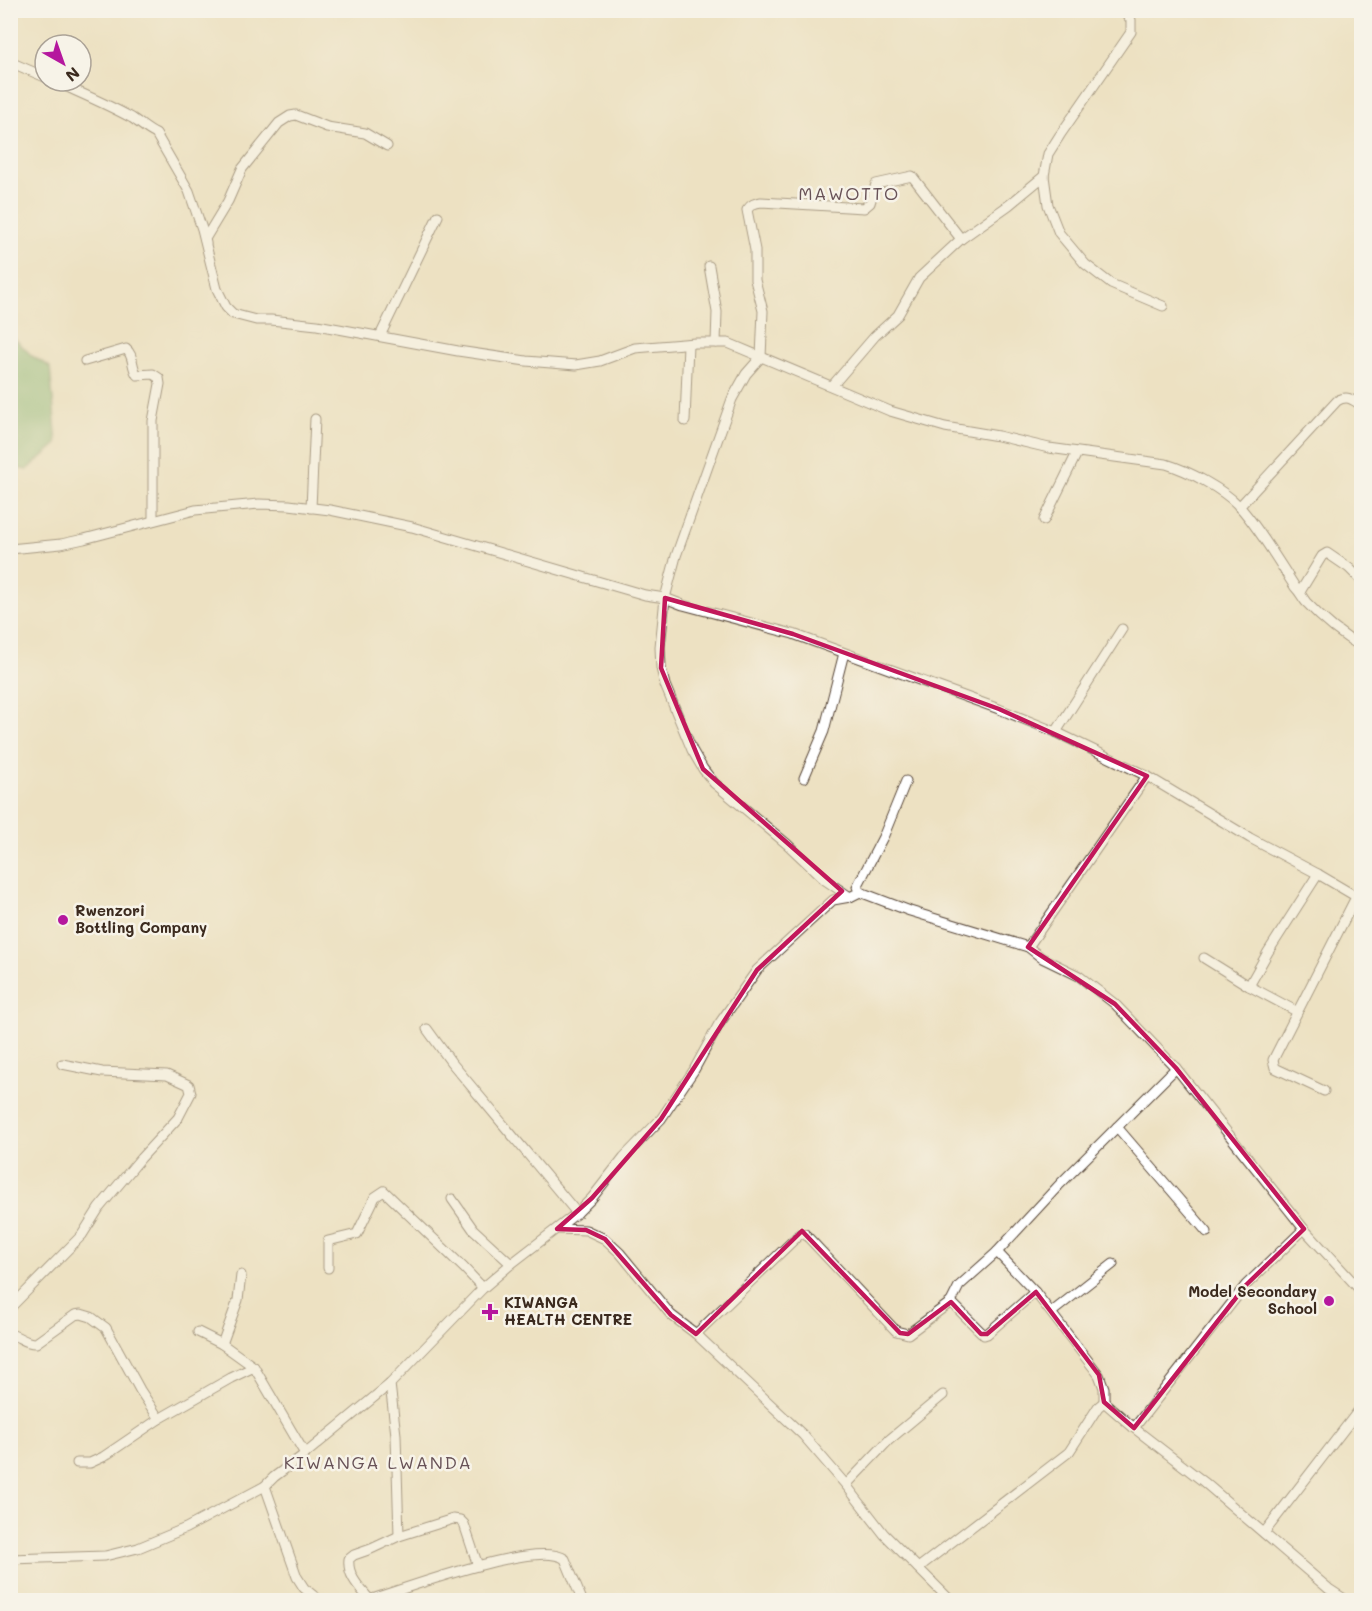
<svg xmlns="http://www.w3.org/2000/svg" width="1372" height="1611" font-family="Mali,sans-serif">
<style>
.forest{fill:#7bb06c;stroke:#5b6d45;stroke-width:1.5}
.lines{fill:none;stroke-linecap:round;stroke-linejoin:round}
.minor-casing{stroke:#564537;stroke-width:11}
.minor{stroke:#fff;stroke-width:9}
.marked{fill:none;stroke:#c2185b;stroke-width:4.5;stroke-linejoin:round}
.poi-dot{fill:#b5179e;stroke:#f7f3e8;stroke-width:2}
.labels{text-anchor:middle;stroke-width:5;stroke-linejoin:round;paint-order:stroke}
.poi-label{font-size:15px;font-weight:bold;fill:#3b2a1e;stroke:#f7f3e8;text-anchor:start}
.quarter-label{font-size:18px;letter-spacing:1.5px;fill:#685257;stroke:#f7f3e8}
</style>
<rect width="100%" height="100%" fill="#f7f3e8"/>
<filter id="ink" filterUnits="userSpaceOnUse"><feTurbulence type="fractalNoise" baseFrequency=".0167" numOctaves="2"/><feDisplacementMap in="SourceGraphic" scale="12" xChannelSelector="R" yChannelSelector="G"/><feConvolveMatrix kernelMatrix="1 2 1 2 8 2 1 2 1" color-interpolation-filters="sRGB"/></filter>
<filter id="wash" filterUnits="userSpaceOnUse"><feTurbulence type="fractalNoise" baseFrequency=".008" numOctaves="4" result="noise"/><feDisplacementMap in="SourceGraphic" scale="24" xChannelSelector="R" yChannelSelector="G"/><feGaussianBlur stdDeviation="1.35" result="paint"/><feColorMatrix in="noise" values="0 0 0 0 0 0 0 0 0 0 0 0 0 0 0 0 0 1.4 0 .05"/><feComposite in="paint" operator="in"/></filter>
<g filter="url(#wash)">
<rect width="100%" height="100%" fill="#ede1c2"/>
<path class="forest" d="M11 335 32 356 50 367 57 444 27 470 11 467Z"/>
</g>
<g filter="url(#ink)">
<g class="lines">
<g class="minor-casing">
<g id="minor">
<path d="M10 62 45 77"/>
<path d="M54 81C80 93 107 104 132 118 140 123 147 130 156 134L189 191 202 229 217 289 226 307 233 314 256 320H271L317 325 458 351 526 361 576 365 600 361 635 348 695 343H728L890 411 945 427 998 436 1049 448 1166 464C1189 471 1223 489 1239 506 1259 528 1279 562 1295 587 1300 592 1302 597 1306 602 1323 620 1341 635 1362 647"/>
<path d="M1044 176 1048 154 1060 135 1131 32V20L1123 10"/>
<path d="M206 243 205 239 228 201 242 169 279 123 290 116 296 115 327 127 365 133 387 146"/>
<path d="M709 266 717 312 716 343"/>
<path d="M380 336 438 216"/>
<path d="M85 361 126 349C134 355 131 366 137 375L153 374 159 378 160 384 153 421V520"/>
<path d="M832 386 875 336 898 315 919 278 961 239 1009 205 1044 176 1048 205 1059 233 1085 264 1111 284 1163 306"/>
<path d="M685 421 688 344"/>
<path d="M1239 507 1337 401C1347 395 1352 399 1362 406"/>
<path d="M311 508 315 419"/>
<path d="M1044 520 1077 453"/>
<path d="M10 549 61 544 84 539 195 510 259 504 289 505 330 510 412 527 645 595 665 598 683 605 793 634 999 709 1056 732 1147 776 1250 838 1318 874 1362 900"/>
<path d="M1300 592 1322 556 1327 553 1349 568 1362 581"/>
<path d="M1056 732 1122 629"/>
<path d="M804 778 824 731 844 653"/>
<path d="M860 892 857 887 884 835 906 781"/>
<path d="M850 897 825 880 787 844 714 783 703 769 692 750 665 685 661 668 660 647 665 598 676 556 732 399 746 374 761 357 763 311 755 280V250L747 210C751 204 755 203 761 202L864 208 870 203 876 184 912 176 961 239"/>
<path d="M1028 947 1042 958 1079 976 1115 1004 1176 1068 1304 1229 1362 1292"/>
<path d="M1204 958 1249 986 1296 1011"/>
<path d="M1249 986 1268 952 1318 874"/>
<path d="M427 1029 451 1062 577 1213"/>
<path d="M1324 1091 1275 1068 1273 1060 1356 897"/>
<path d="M1117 1127 1207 1232"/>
<path d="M452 1199 473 1229 511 1264"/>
<path d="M557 1229 586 1230 605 1239 620 1253 671 1315 696 1334 803 1435 846 1485 884 1534 950 1600"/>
<path d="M997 1252 1035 1292 1099 1375 1104 1388V1402"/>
<path d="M328 1268V1241L357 1234 375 1197 384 1191 464 1268 483 1288"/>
<path d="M951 1302 984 1335 987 1334 1035 1292"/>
<path d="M10 1308 82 1235 99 1208 141 1158 178 1118 191 1093 189 1085 167 1075 102 1072 62 1064"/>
<path d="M1052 1312 1113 1264"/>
<path d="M198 1332 222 1344 254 1367 305 1454"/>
<path d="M10 1334C19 1336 26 1344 36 1343L75 1315 81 1314 91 1317 106 1328 140 1390 159 1419"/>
<path d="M696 1334 800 1234H805L896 1331 908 1334 951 1302 959 1286 997 1252 1060 1184 1176 1068"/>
<path d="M222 1344 238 1300 241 1275"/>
<path d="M390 1384 396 1435 399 1536"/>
<path d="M1134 1428 1246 1285 1304 1229"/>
<path d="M77 1463H90L103 1457 159 1419 231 1378 254 1367"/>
<path d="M846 1485 889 1440 943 1395"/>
<path d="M265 1486 297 1577 304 1588 319 1600"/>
<path d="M1264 1533 1362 1406"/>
<path d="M10 1559 105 1556 138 1548 186 1528 265 1486 274 1477 305 1454 390 1384 483 1288 511 1264 577 1213 592 1198 624 1157 661 1119 694 1070 719 1024 757 970 833 900 850 897 860 892 910 911 1028 947 1147 776"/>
<path d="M918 1568 1069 1452 1098 1407 1104 1402 1134 1428 1204 1482 1329 1589 1346 1600"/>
<path d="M369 1600C404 1589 538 1539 565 1559L582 1600"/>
<path d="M370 1600C360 1588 347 1576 349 1559L354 1555 371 1549 399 1536 453 1519 460 1520 464 1524 478 1566"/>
</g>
</g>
<use href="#minor" class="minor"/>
</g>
</g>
<path d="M0 0H1372V1611H0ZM665 598 793 634 999 709 1147 776 1028 947 1115 1004 1176 1068 1304 1229 1246 1285 1134 1428 1104 1402 1099 1375 1036 1292 987 1334H981L951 1302 908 1334 900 1333 802 1231 696 1334 671 1315 605 1239 586 1230 557 1229 592 1198 661 1119 757 970 842 891 703 769 661 668Z" fill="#ede1c2" fill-opacity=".55" fill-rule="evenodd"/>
<path class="marked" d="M665 598 793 634 999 709 1147 776 1028 947 1115 1004 1176 1068 1304 1229 1246 1285 1134 1428 1104 1402 1099 1375 1036 1292 987 1334H981L951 1302 908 1334 900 1333 802 1231 696 1334 671 1315 605 1239 586 1230 557 1229 592 1198 661 1119 757 970 842 891 703 769 661 668Z"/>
<g class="poi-dot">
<circle cx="63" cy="920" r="6"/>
<circle cx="1329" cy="1301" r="6"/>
<path d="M487 1303h6v6h6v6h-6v6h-6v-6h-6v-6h6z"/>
</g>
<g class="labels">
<g class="poi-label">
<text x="75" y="916">Rwenzori<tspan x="75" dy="17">Bottling Company</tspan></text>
<text x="1317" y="1297" text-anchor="end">Model Secondary<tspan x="1317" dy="17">School</tspan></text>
<text x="504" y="1308">KIWANGA<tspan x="504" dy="17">HEALTH CENTRE</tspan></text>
</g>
<g class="quarter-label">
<text x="849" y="200">MAWOTTO</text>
<text x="378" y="1469">KIWANGA LWANDA</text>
</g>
</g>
<rect width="1372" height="1611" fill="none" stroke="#f7f3e8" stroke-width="36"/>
<g transform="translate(63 63) rotate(140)"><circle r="28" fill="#f7f3e8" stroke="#aca397" stroke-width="1.5"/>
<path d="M0-4.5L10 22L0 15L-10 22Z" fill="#b5179e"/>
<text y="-9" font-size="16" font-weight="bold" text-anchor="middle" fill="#3b2a1e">N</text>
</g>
</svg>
